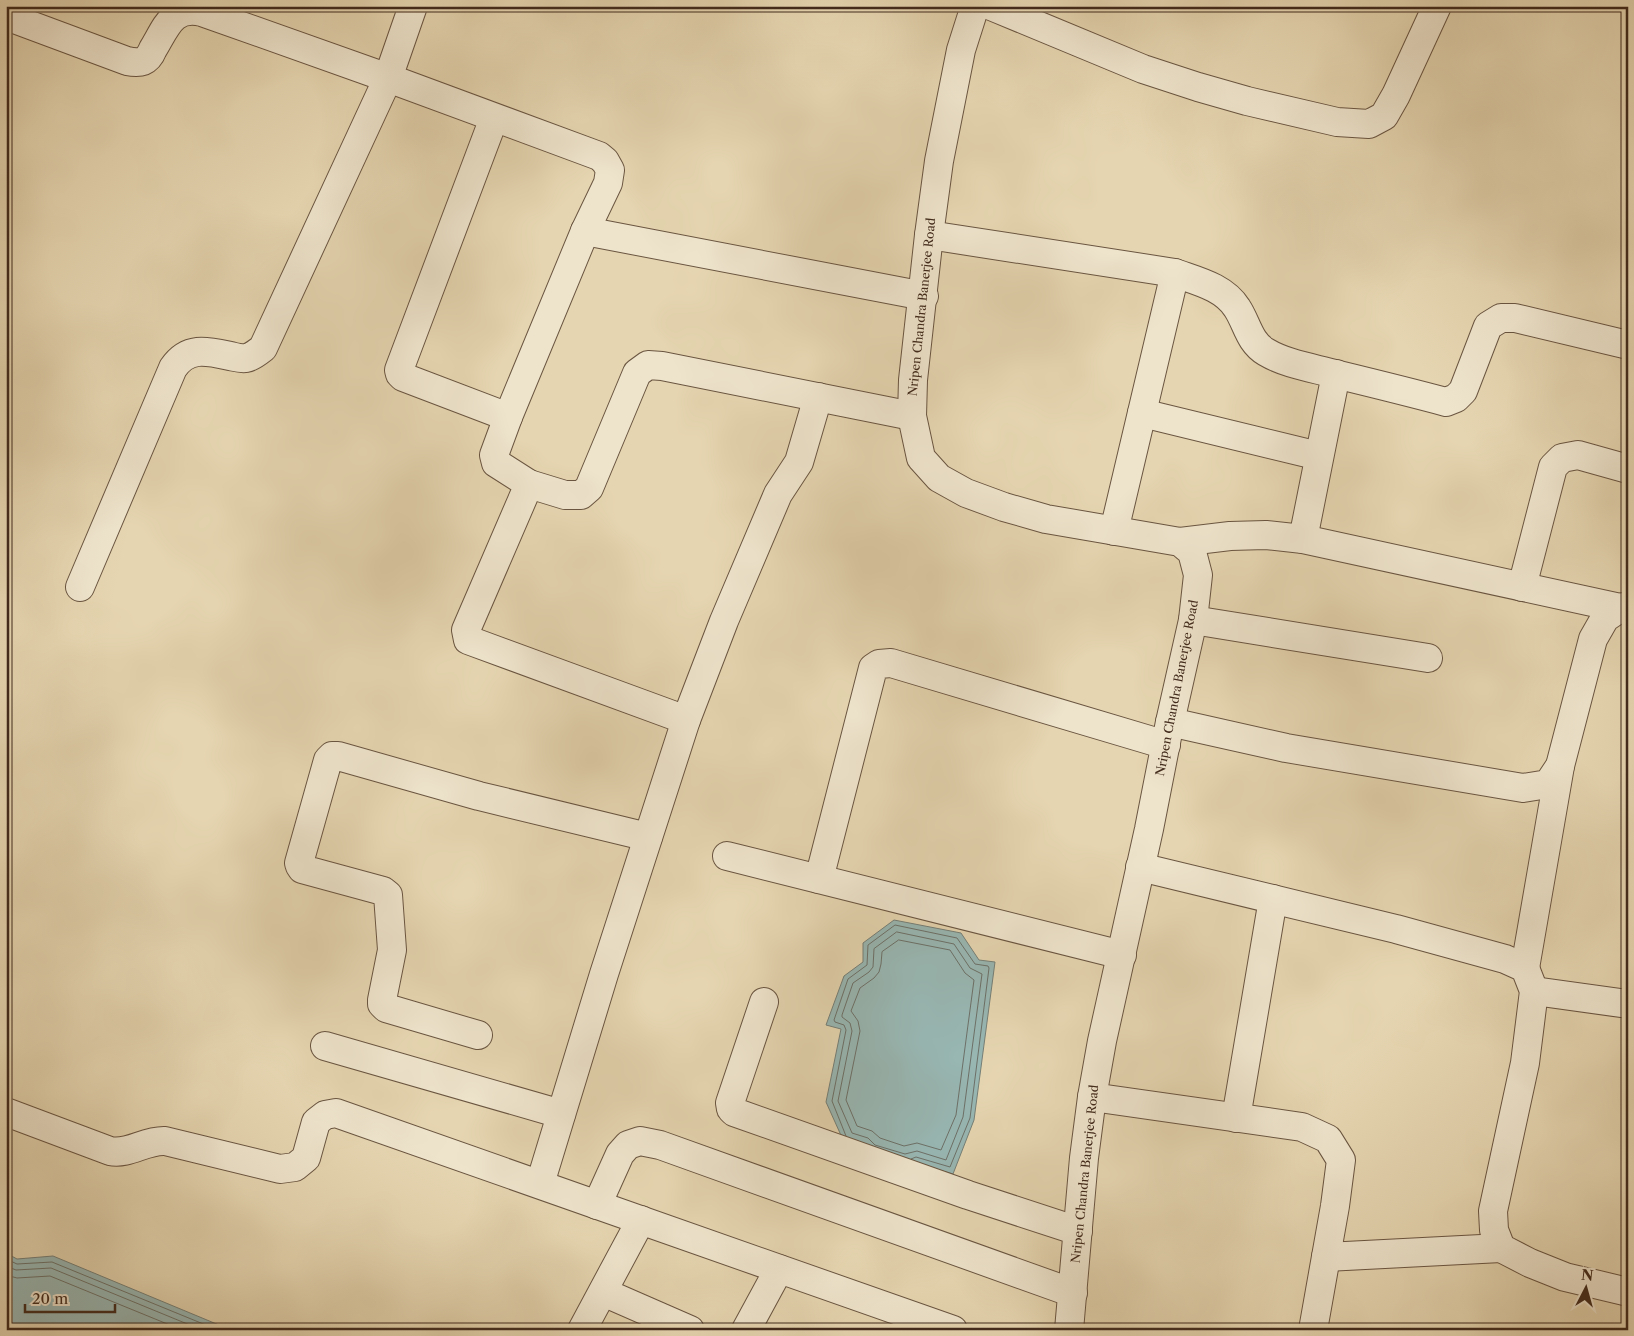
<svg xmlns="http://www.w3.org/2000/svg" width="1634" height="1336" font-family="'Libre Caslon Text',serif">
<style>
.water{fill:#98b7b3;stroke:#757f77}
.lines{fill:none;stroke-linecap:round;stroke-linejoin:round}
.shore{stroke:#6c7068;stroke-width:1}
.street-casing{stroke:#6a5541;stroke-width:30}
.street{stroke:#eee4cc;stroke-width:28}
.labels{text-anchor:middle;stroke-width:4;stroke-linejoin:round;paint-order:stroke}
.street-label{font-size:12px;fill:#412a1c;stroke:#eee4cc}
</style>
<rect width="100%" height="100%" fill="#e5d5b0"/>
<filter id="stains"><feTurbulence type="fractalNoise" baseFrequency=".004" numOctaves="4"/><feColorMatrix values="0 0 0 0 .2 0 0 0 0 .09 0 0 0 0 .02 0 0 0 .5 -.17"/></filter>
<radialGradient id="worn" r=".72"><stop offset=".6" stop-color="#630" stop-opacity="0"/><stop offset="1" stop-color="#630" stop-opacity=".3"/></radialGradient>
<g class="water">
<path d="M894 920 961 933 979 960 995 962 974 1120 953 1174 844 1142 826 1102 841 1029 826 1025 844 976 863 962V943Z"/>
<path d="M6 1253 17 1259 53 1256 231 1330H6Z"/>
</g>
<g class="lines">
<g class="shore">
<path d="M897 932 954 944 970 968 982 974 963 1117 946 1160 917 1151 905 1154 875 1145 868 1138 852 1133 838 1101 852 1031 850 1023 842 1017V1015L853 983 869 972 873 967 874 949Z"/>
<path d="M899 940 950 950 965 973 974 980 956 1115 941 1150 917 1143 904 1146 880 1138 872 1131 857 1126 846 1100 860 1031 858 1021 851 1011 860 988 874 978 879 972 881 964 882 952Z"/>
<path d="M846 1136 832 1101 846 1030 844 1025 835 1022 834 1020 848 979 867 965 868 945 895 925 957 938 975 964 988 966 989 968 970 1118 950 1167 916 1157 911 1159"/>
<path d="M6 1259 17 1264 52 1262 218 1330"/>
<path d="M6 1266 16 1270 51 1268 202 1330"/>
<path d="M6 1275 17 1278 50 1276 182 1330"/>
</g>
<g class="street-casing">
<g id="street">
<path d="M975 6 961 50 939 161 929 235 913 380 912 416 921 458 939 478 966 493 1004 507 1046 519 1180 542 1192 552 1198 575 1193 620 1170 722 1149 829 1102 1041 1092 1097 1084 1158 1069 1330"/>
<path d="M991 6 1143 69 1198 87 1247 101 1337 122 1369 124 1384 116 1396 95 1437 6"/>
<path d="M6 16 127 61C132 62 138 63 143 61 148 59 151 54 153 49 166 28 172 5 202 12L388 78 599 156 605 161 610 170 608 183 585 231 508 417 494 455 496 463 529 484 466 630 468 640 686 720"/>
<path d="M494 118 399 370 400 374 403 377 508 417"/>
<path d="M585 231 924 296"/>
<path d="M929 235 1175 273C1197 281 1224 287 1237 308 1247 323 1249 342 1266 352 1286 364 1313 368 1335 374 1372 383 1409 392 1446 402L1456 398 1463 391 1488 326 1501 318H1515L1628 345"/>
<path d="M1142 413 1319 456"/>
<path d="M529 484 565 495H581L589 488 637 373 648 365 662 366 912 416"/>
<path d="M1114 531 1175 273"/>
<path d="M1303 539 1336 374"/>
<path d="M1180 542 1230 536 1266 535 1303 539 1620 608"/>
<path d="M80 587 173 368C188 346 207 351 230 356 235 357 241 359 246 358 252 357 258 352 263 348L388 78 413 6"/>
<path d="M1522 587 1553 467 1562 458 1578 455 1628 469"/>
<path d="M1193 620 1428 658"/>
<path d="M1170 722 1286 748 1523 788 1548 784 1560 766 1593 639 1605 618 1620 608 1628 606"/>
<path d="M727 856 1122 955"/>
<path d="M1140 867 1396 929 1505 959 1525 968 1534 991 1525 1063 1493 1211 1494 1230 1501 1248 1530 1263 1565 1277 1628 1292"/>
<path d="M819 879 873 668 879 664 891 663 1166 745"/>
<path d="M1525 968 1560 766"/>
<path d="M1534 991 1628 1004"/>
<path d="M764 1002 730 1103 731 1109 734 1112 968 1195 1078 1231"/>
<path d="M478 1035 386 1008 382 1004V1000L392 950 388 895 383 891 302 869 300 866 299 863 328 760 332 756H338L479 796 648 837"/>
<path d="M325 1046 561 1114"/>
<path d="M1092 1097 1302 1127 1328 1139 1341 1160 1335 1206 1313 1330"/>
<path d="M6 1112 110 1151C129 1155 145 1140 165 1141L280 1169 295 1167 306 1158 316 1122 325 1115 336 1113 953 1330"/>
<path d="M1236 1118 1273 899"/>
<path d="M540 1184 604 974 686 720 724 621 778 494 799 462 818 397"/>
<path d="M597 1205 620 1154 628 1145 640 1141 660 1145 1073 1293"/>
<path d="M1326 1257 1501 1248"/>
<path d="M603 1292 690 1330"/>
<path d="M582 1330 641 1220"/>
<path d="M746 1330 779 1269"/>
</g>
</g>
<use href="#street" class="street"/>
</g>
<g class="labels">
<g class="street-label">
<text transform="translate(922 307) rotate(-84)" y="4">Nripen Chandra Banerjee Road</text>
<text transform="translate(1177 688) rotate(-79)" y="4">Nripen Chandra Banerjee Road</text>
<text transform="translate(1085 1174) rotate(-84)" y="4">Nripen Chandra Banerjee Road</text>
</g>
</g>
<rect width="1634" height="1336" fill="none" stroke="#e5d5b0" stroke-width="25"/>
<rect x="8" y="8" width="1619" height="1321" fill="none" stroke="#412a1c" stroke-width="2.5"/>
<rect x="12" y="12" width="1609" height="1311" fill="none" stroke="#412a1c"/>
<g transform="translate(1586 1288) rotate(6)" stroke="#eee4cc" stroke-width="4" paint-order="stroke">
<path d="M0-4L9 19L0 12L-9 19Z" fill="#412a1c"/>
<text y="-8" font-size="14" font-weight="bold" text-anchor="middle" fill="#412a1c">N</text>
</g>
<path d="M25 1304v8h90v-8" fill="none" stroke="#412a1c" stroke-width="2.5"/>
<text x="32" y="1304" font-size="15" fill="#412a1c" stroke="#eee4cc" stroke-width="4" paint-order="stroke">20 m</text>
<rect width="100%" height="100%" filter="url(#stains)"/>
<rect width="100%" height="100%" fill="url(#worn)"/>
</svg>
